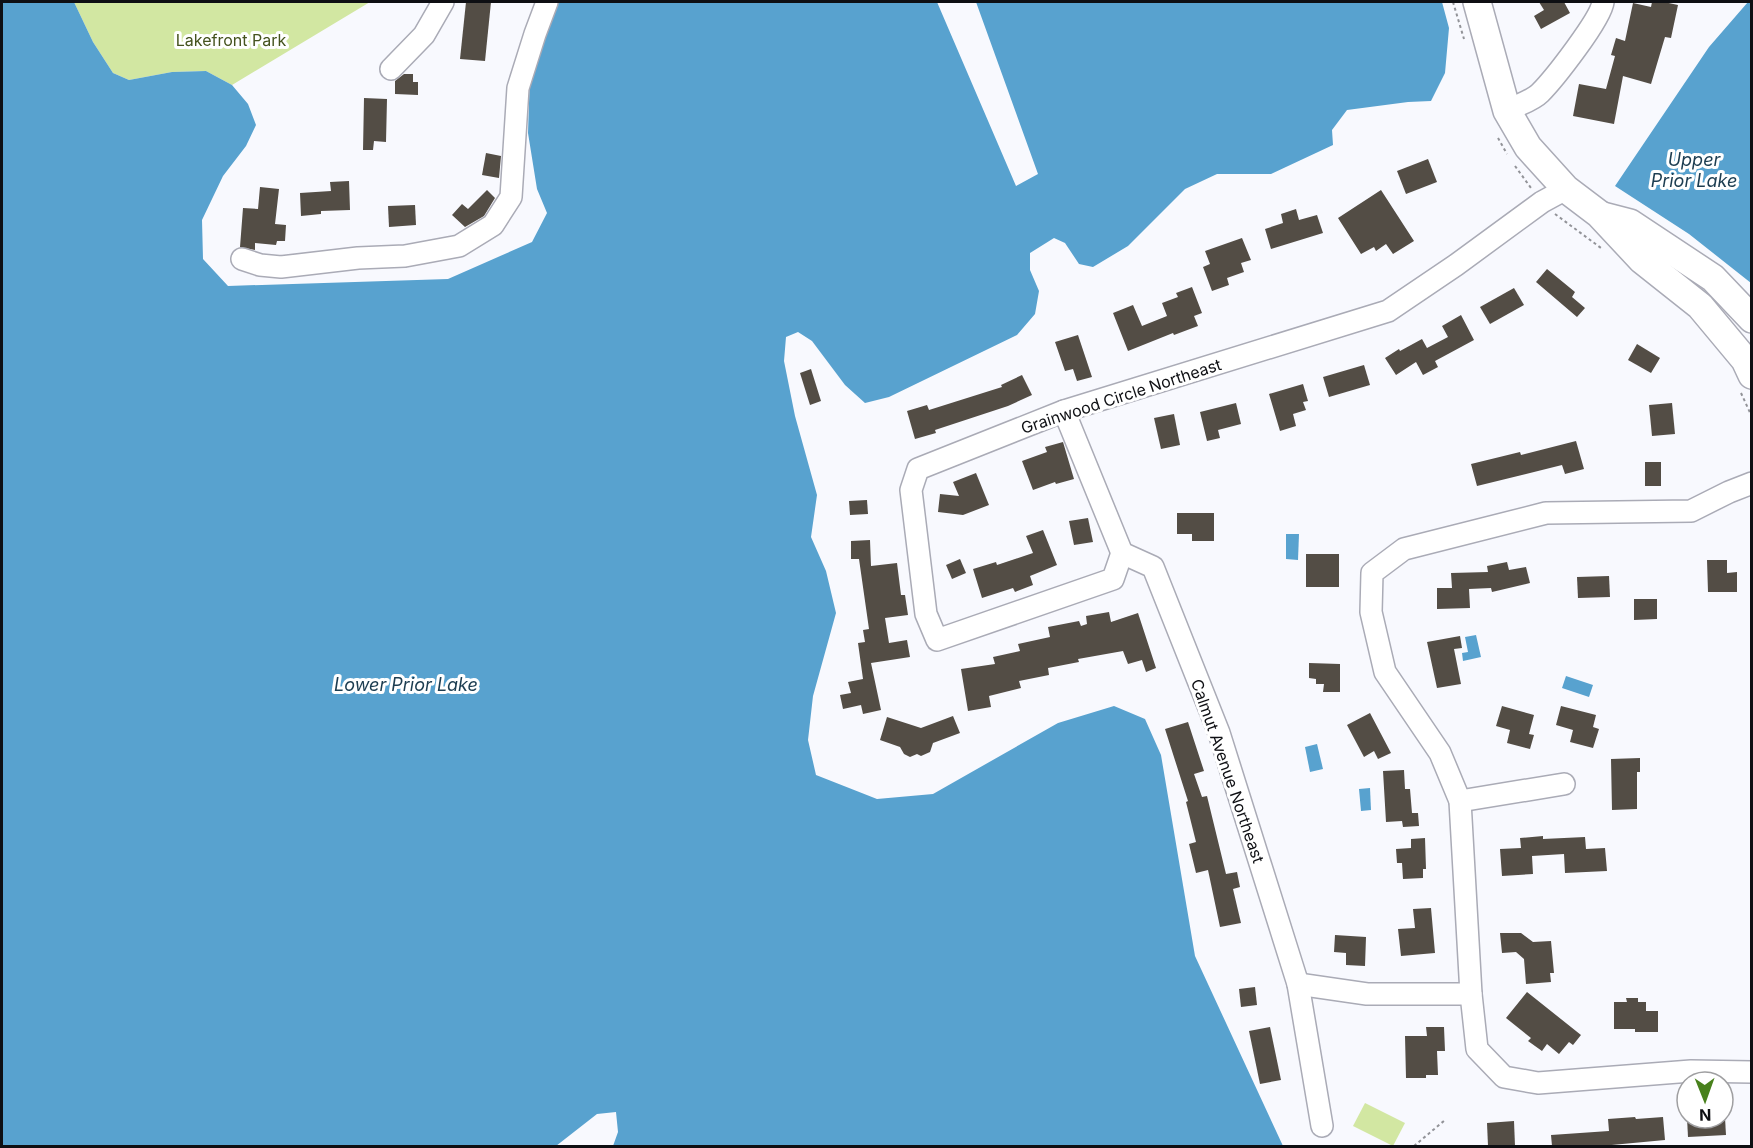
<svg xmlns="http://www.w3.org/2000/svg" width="1753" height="1148" font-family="Inter,sans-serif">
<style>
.green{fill:#d2e7a2}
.water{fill:#58a2cf}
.building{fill:#534d45}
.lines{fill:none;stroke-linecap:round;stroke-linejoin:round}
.minor-casing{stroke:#aaabb6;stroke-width:24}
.major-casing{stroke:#aaabb6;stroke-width:30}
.path{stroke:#929398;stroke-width:2;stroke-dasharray:3 3;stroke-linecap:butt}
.minor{stroke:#fff;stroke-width:21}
.major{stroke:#fff;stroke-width:27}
.labels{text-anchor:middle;stroke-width:6;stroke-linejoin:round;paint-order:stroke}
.park-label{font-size:16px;fill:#45531e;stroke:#fff}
.street-label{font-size:16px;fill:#0e0f13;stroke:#fff}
.water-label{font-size:18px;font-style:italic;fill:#1c3d51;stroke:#fff}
</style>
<rect width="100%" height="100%" fill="#f8f9fe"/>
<g class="green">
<path d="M74 2H370L232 85 206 71 172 72 129 80 113 73 93 42Z"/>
<path d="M1365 1103 1405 1123 1393 1146 1353 1126Z"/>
</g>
<g class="water">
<path d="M2 2H74L93 42 113 73 129 80 172 72 206 71 232 85 248 104 256 125 246 146 223 176 202 220 203 259 228 286 448 279 532 242 547 213 537 189 528 133 530 72 558 2H937L1016 186 1038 174 976 2H1442L1449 28 1445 73 1431 101 1408 102 1347 110 1332 130 1333 145 1271 174H1217L1185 189 1128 246 1093 267 1079 264 1065 243 1054 238 1030 253V270L1039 291 1035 314 1017 335 889 397 865 403 845 385 812 341 798 332 786 337 784 361 795 416 817 495 811 537 826 571 836 613 813 696 808 740 816 775 877 799 933 794 1058 723 1114 706 1145 719 1161 755 1195 956 1283 1146H613L618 1132 616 1112 597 1114 556 1146H2Z"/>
<path d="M1748 2H1751V283L1689 234 1615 186 1709 47Z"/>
<path d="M1286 534H1299L1298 560 1286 559Z"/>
<path d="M1476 635 1481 657 1463 661 1462 653 1468 652 1465 637Z"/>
<path d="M1566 676 1593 685 1589 697 1562 688Z"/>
<path d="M1317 744 1323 769 1310 772 1305 747Z"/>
<path d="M1370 788 1371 810 1361 811 1359 789Z"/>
</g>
<g class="building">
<path d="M466 2H491L485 61 460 59Z"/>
<path d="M1539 2H1564L1570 13 1541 29 1534 16 1544 10Z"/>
<path d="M1652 2H1664L1678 5 1671 38 1665 37 1651 84 1623 76 1614 124 1573 116 1579 84 1606 89 1615 56 1611 55 1616 38 1625 41 1633 3 1651 7Z"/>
<path d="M404 74H413V82H418V95L395 94V81Z"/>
<path d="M364 98 387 99 386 142 374 141 373 150H363Z"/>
<path d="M486 153 501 156 499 178 482 175Z"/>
<path d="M1428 159 1437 182 1406 194 1397 171Z"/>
<path d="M349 181 350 210 321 211V214L301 216 300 193 331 191 330 182Z"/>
<path d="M260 187 279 189 275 224 286 225 285 241H277L276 245 255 243V250L240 247 243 208 258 209Z"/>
<path d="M487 190 495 198 484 216 465 227 452 215 462 204 468 209Z"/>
<path d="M1381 190 1414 241 1393 254 1386 244 1376 251 1374 247 1361 254 1338 218Z"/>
<path d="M415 205 416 225 389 227 388 206Z"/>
<path d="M1296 209 1299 220 1317 215 1323 233 1271 249 1265 229 1283 223 1281 214Z"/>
<path d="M1242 238 1251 260 1241 263 1244 272 1227 278 1229 285 1212 291 1203 267 1210 264 1205 251Z"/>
<path d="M1547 269 1575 292 1572 297 1585 308 1577 317 1536 282Z"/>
<path d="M1192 287 1202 313 1194 316 1198 326 1174 335 1173 333 1128 351 1113 313 1133 305 1142 326 1167 316 1162 303 1178 297 1176 293Z"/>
<path d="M1514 288 1524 305 1490 324 1480 307Z"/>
<path d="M1461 315 1474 340 1435 361 1438 367 1423 375 1416 362 1396 375 1385 358 1399 349 1400 351 1422 339 1427 348 1448 337 1442 326Z"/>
<path d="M1078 335 1092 377 1077 381 1073 369 1065 371 1055 342Z"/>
<path d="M1637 344 1660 358 1651 373 1628 360Z"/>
<path d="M1364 365 1370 385 1329 397 1323 377Z"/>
<path d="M811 369 821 401 810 405 800 373Z"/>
<path d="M1022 375 1032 395 1008 406 935 430 936 433 915 439 907 411 927 405 929 410 1002 387 1001 385Z"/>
<path d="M1303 384 1308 401 1303 402 1306 410 1293 414 1296 426 1280 431 1269 394Z"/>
<path d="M1236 403 1241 424 1218 430 1220 438 1207 441 1200 412Z"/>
<path d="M1672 403 1675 434 1652 436 1649 405Z"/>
<path d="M1174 414 1180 445 1161 449 1154 418Z"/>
<path d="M1576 441 1584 469 1565 474 1562 465 1477 486 1471 464 1520 452 1521 455Z"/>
<path d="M1063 442 1074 479 1056 484 1055 482 1033 490 1022 461 1047 452 1045 447Z"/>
<rect x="1645" y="462" width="16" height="24"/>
<path d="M976 473 989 505 963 515 938 512 940 494 959 496 953 482Z"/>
<path d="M867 500 868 514 850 515 849 501Z"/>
<path d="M1177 513H1214V541H1192V534H1177Z"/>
<path d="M1088 518 1093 542 1074 545 1069 521Z"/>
<path d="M1043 530 1057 565 1030 576 1033 585 1015 592 1013 588 982 598 973 569 996 562 997 565 1033 553 1026 536Z"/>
<path d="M870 540 871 566 897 563 901 595H905L908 615 885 618 889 643 907 640 910 657 871 663 881 710 863 714 861 705 843 709 840 695 851 693 848 682 863 679 858 643 865 642 863 630 869 629 859 559H851V541Z"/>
<rect x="1306" y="554" width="33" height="33"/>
<path d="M960 559 966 573 952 579 946 565Z"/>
<path d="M1707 560H1727V573L1737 572V592H1708Z"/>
<path d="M1507 562 1509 570 1526 567 1530 583 1492 592 1491 588 1469 589 1470 608 1437 609V588H1452L1451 573 1488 572 1487 566Z"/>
<path d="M1609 576 1610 597 1578 598 1577 577Z"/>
<path d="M1634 599H1657V619L1634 620Z"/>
<path d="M1109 612 1111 622 1138 613 1156 668 1146 672 1142 660 1128 664 1123 651 1078 659 1079 662 1048 668 1049 675 1019 681 1021 688 989 696 991 707 968 711 961 669 995 664 993 657 1020 651 1018 644 1050 637 1048 627 1079 621 1081 626 1087 624 1086 616Z"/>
<path d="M1460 636 1462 648 1454 649 1461 684 1437 688 1427 642Z"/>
<path d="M1309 663 1340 664V692H1323L1324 684H1316V679L1309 678Z"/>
<path d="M1502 706 1534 715 1529 734 1534 735 1530 749 1507 743 1510 730 1496 726Z"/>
<path d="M1561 706 1596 715 1593 727 1599 729 1593 748 1570 742 1573 730 1556 725Z"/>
<path d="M1370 713 1391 753 1378 759 1374 751 1364 757 1347 725Z"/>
<path d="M953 716 960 733 933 743 930 752 921 756 917 754 910 757 904 754 900 747 880 740 887 717 921 728Z"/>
<path d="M1188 722 1204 771 1194 774 1202 797 1207 796 1226 874 1237 872 1240 887 1233 889 1241 923 1220 927 1208 870 1196 873 1189 844 1196 842 1186 802 1188 801 1165 729Z"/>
<path d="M1640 758V772H1637V809L1612 810 1611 759Z"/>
<path d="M1404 770 1405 789H1410L1412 813H1418L1419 826 1403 827 1402 821 1386 822 1383 771Z"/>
<path d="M1543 836V839L1585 837 1586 849 1605 848 1607 871 1565 873 1564 854 1532 856 1533 874 1502 876 1500 849 1521 848 1520 838Z"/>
<path d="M1425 838 1426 869H1423V878L1403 879 1402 863H1397L1396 849 1411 848V839Z"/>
<path d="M1431 908 1435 953 1401 956 1398 929 1415 928 1413 909Z"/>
<path d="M1500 933H1521L1533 942 1551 941 1554 973H1550L1551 982 1526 984 1524 959 1516 952 1502 953Z"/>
<path d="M1335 935 1366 937 1365 966 1346 965V953L1334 952Z"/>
<path d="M1255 987 1257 1005 1241 1007 1239 989Z"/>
<path d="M1527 992 1581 1035 1573 1045 1569 1042 1559 1054 1547 1044 1542 1051 1528 1041 1531 1038 1506 1018Z"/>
<path d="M1626 998H1638V1002H1646V1011H1658V1032H1635V1029H1614V1002H1627Z"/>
<path d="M1270 1027 1281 1080 1260 1084 1249 1031Z"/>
<path d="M1426 1027H1444L1445 1051H1437L1438 1075H1426V1078H1406L1405 1036H1427Z"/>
<path d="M1635 1117 1636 1119 1663 1117 1665 1140 1601 1146H1552L1551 1135 1609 1131 1608 1119Z"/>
<path d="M1687 1118H1725L1726 1135 1688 1137Z"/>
<path d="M1514 1121 1515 1146H1488L1487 1123Z"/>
</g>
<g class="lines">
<g class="minor-casing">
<g id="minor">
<path d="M391 69 424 35 443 2"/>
<path d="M1507 111C1517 105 1532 101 1540 93 1554 79 1601 19 1603 2"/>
<path d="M242 259 260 265 281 267 358 258 405 256 459 246 493 225 511 197 518 88 535 34 547 2"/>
<path d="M1064 411 1122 553 1153 567 1219 733 1298 984 1322 1126"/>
<path d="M1752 483 1729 492 1691 511 1546 513 1404 549 1372 573 1371 612 1385 672 1440 753 1460 801 1471 994 1477 1049 1504 1077 1538 1083 1691 1071 1752 1072"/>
<path d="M1122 553 1113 579 937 640 926 614 911 490 918 469 1064 411 1388 311 1456 265 1542 202 1566 189"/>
<path d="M1460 801 1564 784"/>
<path d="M1298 984 1367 994H1471"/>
</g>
</g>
<g class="major-casing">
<g id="major">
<path d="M1477 2 1507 111 1528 147 1566 189 1599 214 1642 260 1700 306 1745 360 1752 375"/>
<path d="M1603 216 1630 223 1713 278 1752 319"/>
</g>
</g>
<g class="path">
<path d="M1453 2 1464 39"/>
<path d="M1498 138 1507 154"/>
<path d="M1515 166 1531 188"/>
<path d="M1555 214 1601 248"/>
<path d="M1741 393 1752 417"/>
<path d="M1414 1146 1445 1120"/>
</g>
<use href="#minor" class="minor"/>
<use href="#major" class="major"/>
</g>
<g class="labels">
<g class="park-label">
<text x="231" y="46">Lakefront Park</text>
</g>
<g class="street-label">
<text transform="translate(1121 396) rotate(-18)" y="6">Grainwood Circle Northeast</text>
<text transform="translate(1228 771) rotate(71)" y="6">Calmut Avenue Northeast</text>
</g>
<g class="water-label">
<text x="1694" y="166">Upper<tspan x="1694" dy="21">Prior Lake</tspan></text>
<text x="406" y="691">Lower Prior Lake</text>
</g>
</g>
<rect width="1753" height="1148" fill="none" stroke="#0e0f13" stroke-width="6"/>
<g transform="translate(1705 1100) rotate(179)"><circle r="28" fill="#ffffff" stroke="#9f9fa1" stroke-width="1.5"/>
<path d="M0-4.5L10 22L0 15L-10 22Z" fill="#48811c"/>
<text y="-9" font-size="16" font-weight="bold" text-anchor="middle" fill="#0e0f13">N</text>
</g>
</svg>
